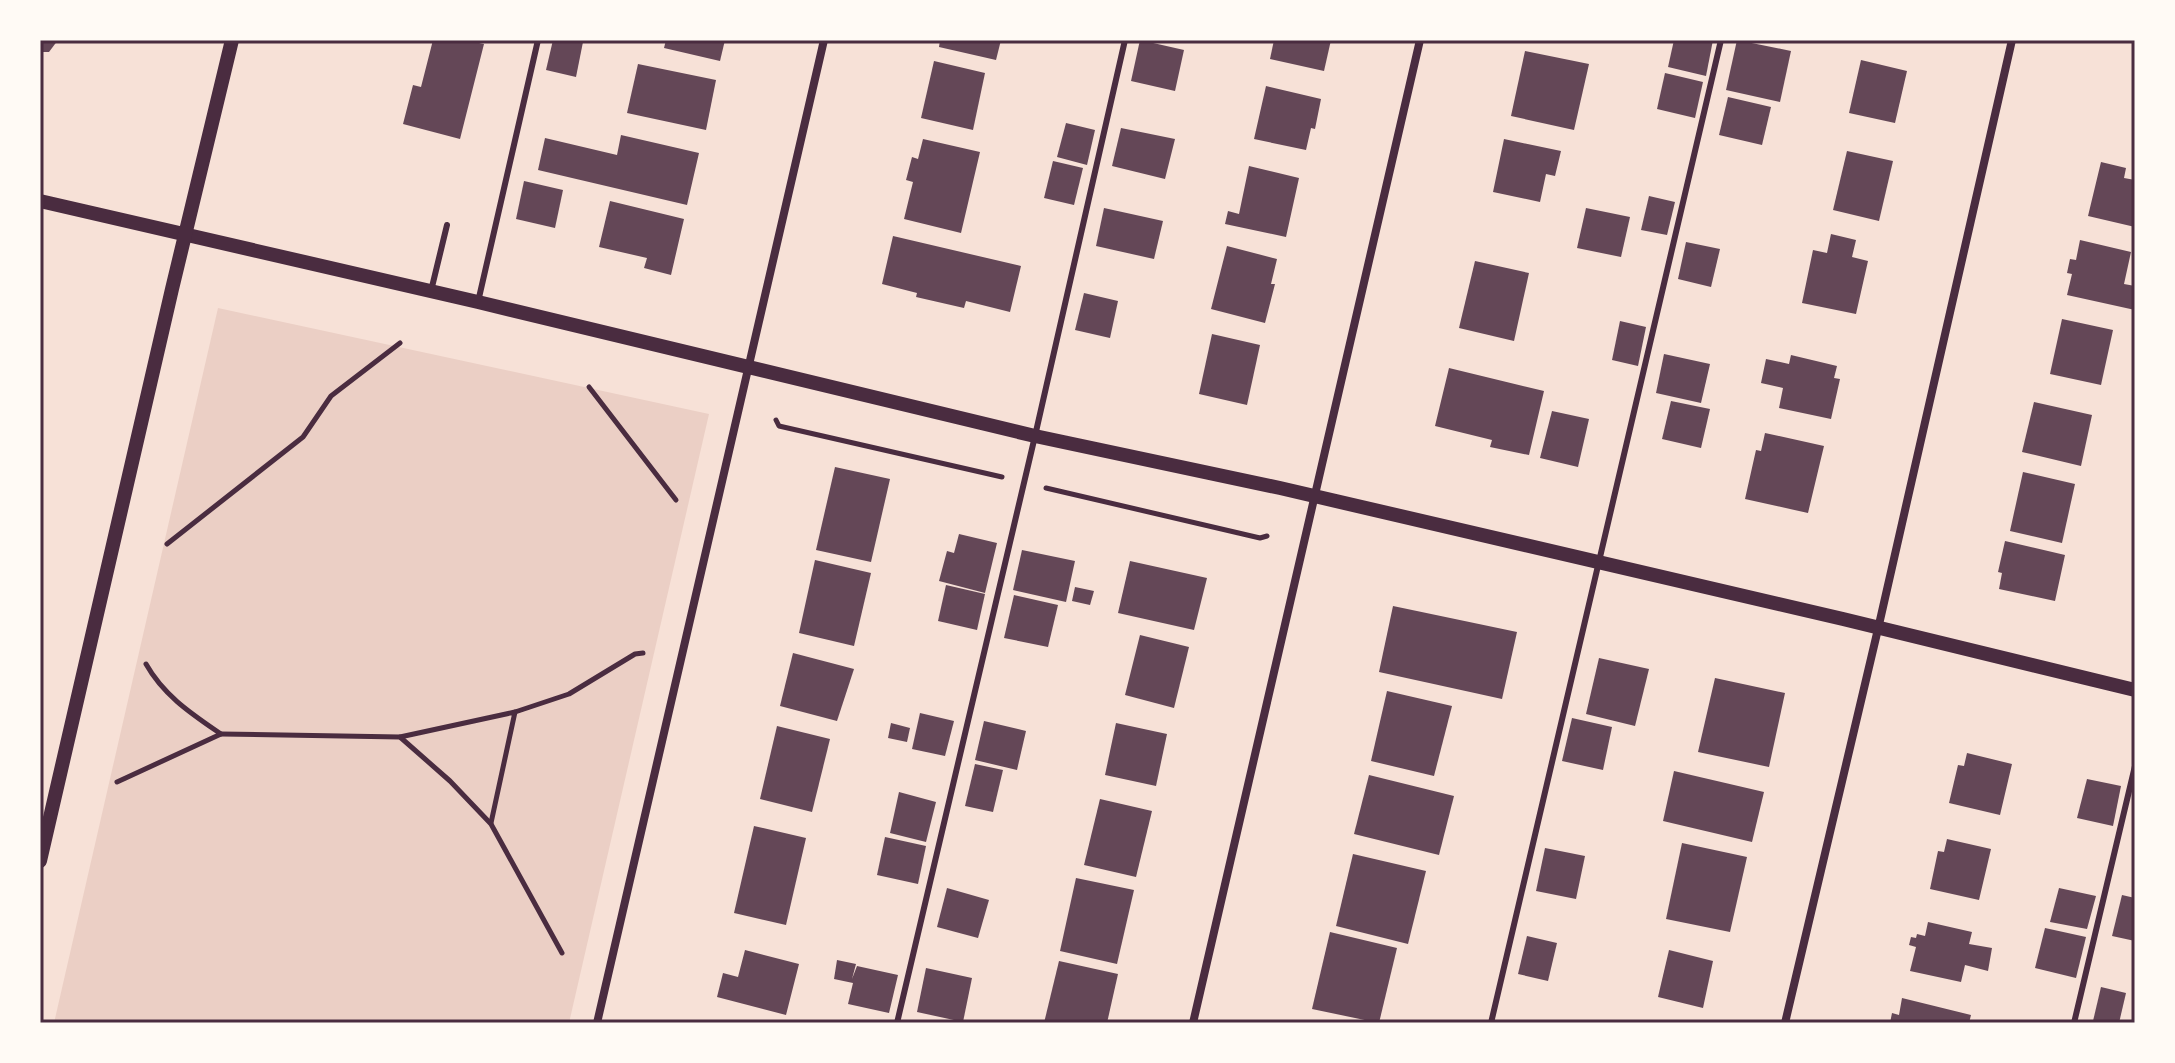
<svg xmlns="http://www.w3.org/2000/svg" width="2175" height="1063" font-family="'Playfair Display',serif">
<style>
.green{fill:#ebcfc5}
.building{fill:#644757}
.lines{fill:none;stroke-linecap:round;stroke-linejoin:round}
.path{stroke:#4a2c40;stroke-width:5}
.service{stroke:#4a2c40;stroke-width:6}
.minor{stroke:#4a2c40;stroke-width:8}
.tertiary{stroke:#4a2c40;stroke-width:14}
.neatline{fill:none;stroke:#4a2c40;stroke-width:3}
</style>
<rect width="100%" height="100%" fill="#f7e1d7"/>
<path class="green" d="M218 308 709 414 569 1023H54Z"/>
<g class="building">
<path d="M40 40H58L49 52H40Z"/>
<path d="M433 40H465L484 44 460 139 403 124 413 85 421 87Z"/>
<path d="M553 40 583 42 576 77 546 70Z"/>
<path d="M666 40H725L720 61 664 48Z"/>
<path d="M940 40H1001L996 60 939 47Z"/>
<path d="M1140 40 1184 50 1175 91 1131 81Z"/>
<path d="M1274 40H1331L1324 71 1270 59Z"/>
<path d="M1674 40H1713L1706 76 1668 67Z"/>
<path d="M1737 40 1791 51 1780 102 1726 90Z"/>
<path d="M1525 51 1589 64 1574 130 1511 116Z"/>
<path d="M1861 60 1907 71 1895 123 1849 113Z"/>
<path d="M934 61 985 73 973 130 921 118Z"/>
<path d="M638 64 716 80 706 130 627 113Z"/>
<path d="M1665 73 1703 82 1695 118 1657 109Z"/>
<path d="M1266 86 1321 99 1315 129 1311 128 1306 150 1254 139Z"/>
<path d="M1728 97 1771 107 1762 145 1719 135Z"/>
<path d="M1066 123 1095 130 1087 165 1057 157Z"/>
<path d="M1121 128 1175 139 1165 179 1112 166Z"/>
<path d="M621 135 699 153 687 205 538 170 545 138 617 155Z"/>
<path d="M923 139 980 152 961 233 904 219 913 182 906 180 912 157 918 159Z"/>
<path d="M1504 139 1561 151 1555 176 1546 174 1540 202 1493 192Z"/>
<path d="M1847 151 1893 161 1879 221 1833 210Z"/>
<path d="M1053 161 1083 168 1074 205 1044 198Z"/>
<path d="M2101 162 2126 168 2124 178 2135 180V227L2088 216Z"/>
<path d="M1249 166 1299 178 1286 237 1225 224 1228 211 1239 214Z"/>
<path d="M524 181 563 190 555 228 516 219Z"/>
<path d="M1649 196 1675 202 1667 235 1641 230Z"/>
<path d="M610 201 684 219 671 275 644 268 647 258 599 247Z"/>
<path d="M1104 208 1163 221 1154 259 1096 246Z"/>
<path d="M1586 208 1630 217 1621 257 1577 248Z"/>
<path d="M1831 234 1856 240 1852 257 1868 261 1856 314 1802 303 1813 250 1827 253Z"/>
<path d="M893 236 1021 266 1010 312 966 301 964 308 916 297 917 293 882 284Z"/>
<path d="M2080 240 2131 252 2124 284 2135 286V310L2067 295 2072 274 2067 273 2070 259 2076 260Z"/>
<path d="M1686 242 1720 249 1711 287 1678 279Z"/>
<path d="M1227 246 1277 259 1271 284H1275L1265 323 1211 309Z"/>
<path d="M1475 261 1529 273 1514 341 1459 328Z"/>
<path d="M1084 293 1118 301 1110 338 1075 330Z"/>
<path d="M2062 319 2113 330 2101 385 2050 374Z"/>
<path d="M1620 321 1646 327 1638 366 1612 360Z"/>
<path d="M1212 334 1260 345 1247 405 1199 394Z"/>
<path d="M1664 354 1710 364 1701 403 1656 393Z"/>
<path d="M1791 355 1837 366 1834 378 1840 379 1831 419 1779 408 1783 388 1761 383 1766 359 1789 364Z"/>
<path d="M1449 368 1544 391 1529 455 1490 447 1492 440 1435 426Z"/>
<path d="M1671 401 1710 409 1701 448 1662 439Z"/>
<path d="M2034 402 2092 415 2081 466 2022 452Z"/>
<path d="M1552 411 1589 419 1578 467 1540 458Z"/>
<path d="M1765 433 1824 446 1808 513 1745 499 1756 450 1761 451Z"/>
<path d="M835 467 890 479 871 562 816 550Z"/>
<path d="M2023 472 2075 484 2062 543 2010 531Z"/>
<path d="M959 534 997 543 985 593 939 581 947 551 954 553Z"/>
<path d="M2005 541 2065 555 2055 601 1999 589 2002 573 1998 572Z"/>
<path d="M1022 550 1075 561 1066 602 1013 590Z"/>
<path d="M815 560 871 573 854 646 799 633Z"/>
<path d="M1130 561 1207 578 1194 630 1118 613Z"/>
<path d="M946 585 985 594 977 630 938 621Z"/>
<path d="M1075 587 1094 591 1090 605 1072 601Z"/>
<path d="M1014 595 1058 605 1048 647 1004 638Z"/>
<path d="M1393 606 1517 632 1502 699 1379 672Z"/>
<path d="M1140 635 1189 647 1174 708 1125 695Z"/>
<path d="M793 653 854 669 837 721 780 706Z"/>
<path d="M1599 658 1649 669 1635 726 1586 714Z"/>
<path d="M1715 678 1785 693 1769 767 1698 752Z"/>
<path d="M1387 691 1452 706 1434 776 1371 761Z"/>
<path d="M920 713 954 721 945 756 912 749Z"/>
<path d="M1572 718 1612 727 1603 770 1562 761Z"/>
<path d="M984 721 1026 731 1017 770 975 760Z"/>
<path d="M891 723 910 728 907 742 888 738Z"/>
<path d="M1116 723 1167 734 1156 786 1105 775Z"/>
<path d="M777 726 830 739 812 812 760 799Z"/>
<path d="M1967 753 2012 764 2000 815 1949 803 1958 765 1964 766Z"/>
<path d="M975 764 1003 770 993 812 965 806Z"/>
<path d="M1674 771 1764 792 1752 842 1663 821Z"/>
<path d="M1369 775 1454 796 1439 855 1354 834Z"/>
<path d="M2087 779 2121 786 2113 826 2077 818Z"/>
<path d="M899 792 936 802 926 842 890 833Z"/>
<path d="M1100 799 1152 811 1136 877 1084 865Z"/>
<path d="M754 826 806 838 786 925 734 913Z"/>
<path d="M885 837 926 846 918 884 877 875Z"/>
<path d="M1947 839 1991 849 1979 900 1930 889 1938 851 1944 852Z"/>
<path d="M1682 843 1747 857 1730 932 1666 919Z"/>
<path d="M1545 848 1585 856 1576 899 1536 891Z"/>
<path d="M1353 854 1426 871 1408 944 1336 926Z"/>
<path d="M1076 878 1134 890 1117 964 1060 951Z"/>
<path d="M947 888 989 900 978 938 937 927Z"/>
<path d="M2059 888 2096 896 2087 929 2050 922Z"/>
<path d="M2122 895 2135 898V941L2112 936Z"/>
<path d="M1928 922 1972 932 1969 944 1992 948 1988 971 1965 965 1961 982 1910 971 1916 947 1909 945 1911 937 1916 938 1917 934 1925 936Z"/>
<path d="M2045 928 2086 937 2076 978 2035 968Z"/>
<path d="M1330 932 1397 948 1379 1023 1312 1009Z"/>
<path d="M1527 936 1557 943 1548 981 1518 974Z"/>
<path d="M745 950 799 964 786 1015 717 997 723 973 738 977Z"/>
<path d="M1669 950 1713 961 1703 1008 1658 997Z"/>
<path d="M837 960 856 964 852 979 857 966 898 975 889 1013 848 1004 853 983 834 979Z"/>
<path d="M1059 961 1118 974 1107 1023H1044Z"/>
<path d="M926 968 972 978 963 1022 917 1012Z"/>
<path d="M2101 987 2126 993 2119 1023 2093 1021Z"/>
<path d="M1902 998 1971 1015 1969 1023H1890L1892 1013 1899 1015Z"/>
</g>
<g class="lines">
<g class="path">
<path d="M589 387 676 500"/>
<path d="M776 420 779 426 1002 477"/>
<path d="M1046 488 1260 538 1267 536"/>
<path d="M167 544 303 437 331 396 400 343"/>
<path d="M515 712 569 694 635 654 643 653"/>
<path d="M221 734 400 737 450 781 491 824 562 953"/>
<path d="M400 737 515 712 491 823"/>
<path d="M117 782 221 734C192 714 164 696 146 664"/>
</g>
<g class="service">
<path d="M431 291 447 225"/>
<path d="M478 302 538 40"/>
<path d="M897 1023 1035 436 1125 40"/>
<path d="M1491 1023 1721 40"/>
<path d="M2074 1023 2135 766"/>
</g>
<g class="minor">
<path d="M597 1023 824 40"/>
<path d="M1193 1023 1420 40"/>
<path d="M1785 1023 1878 629 2012 40"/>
</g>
<g class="tertiary">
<path d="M40 201 478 302 1035 436 1280 488 1843 619 2135 690"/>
<path d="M40 861 172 289 232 40"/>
</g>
</g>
<rect width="2175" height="1063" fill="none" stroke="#fffaf5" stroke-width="84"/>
<rect x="42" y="42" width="2091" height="979" class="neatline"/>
</svg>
